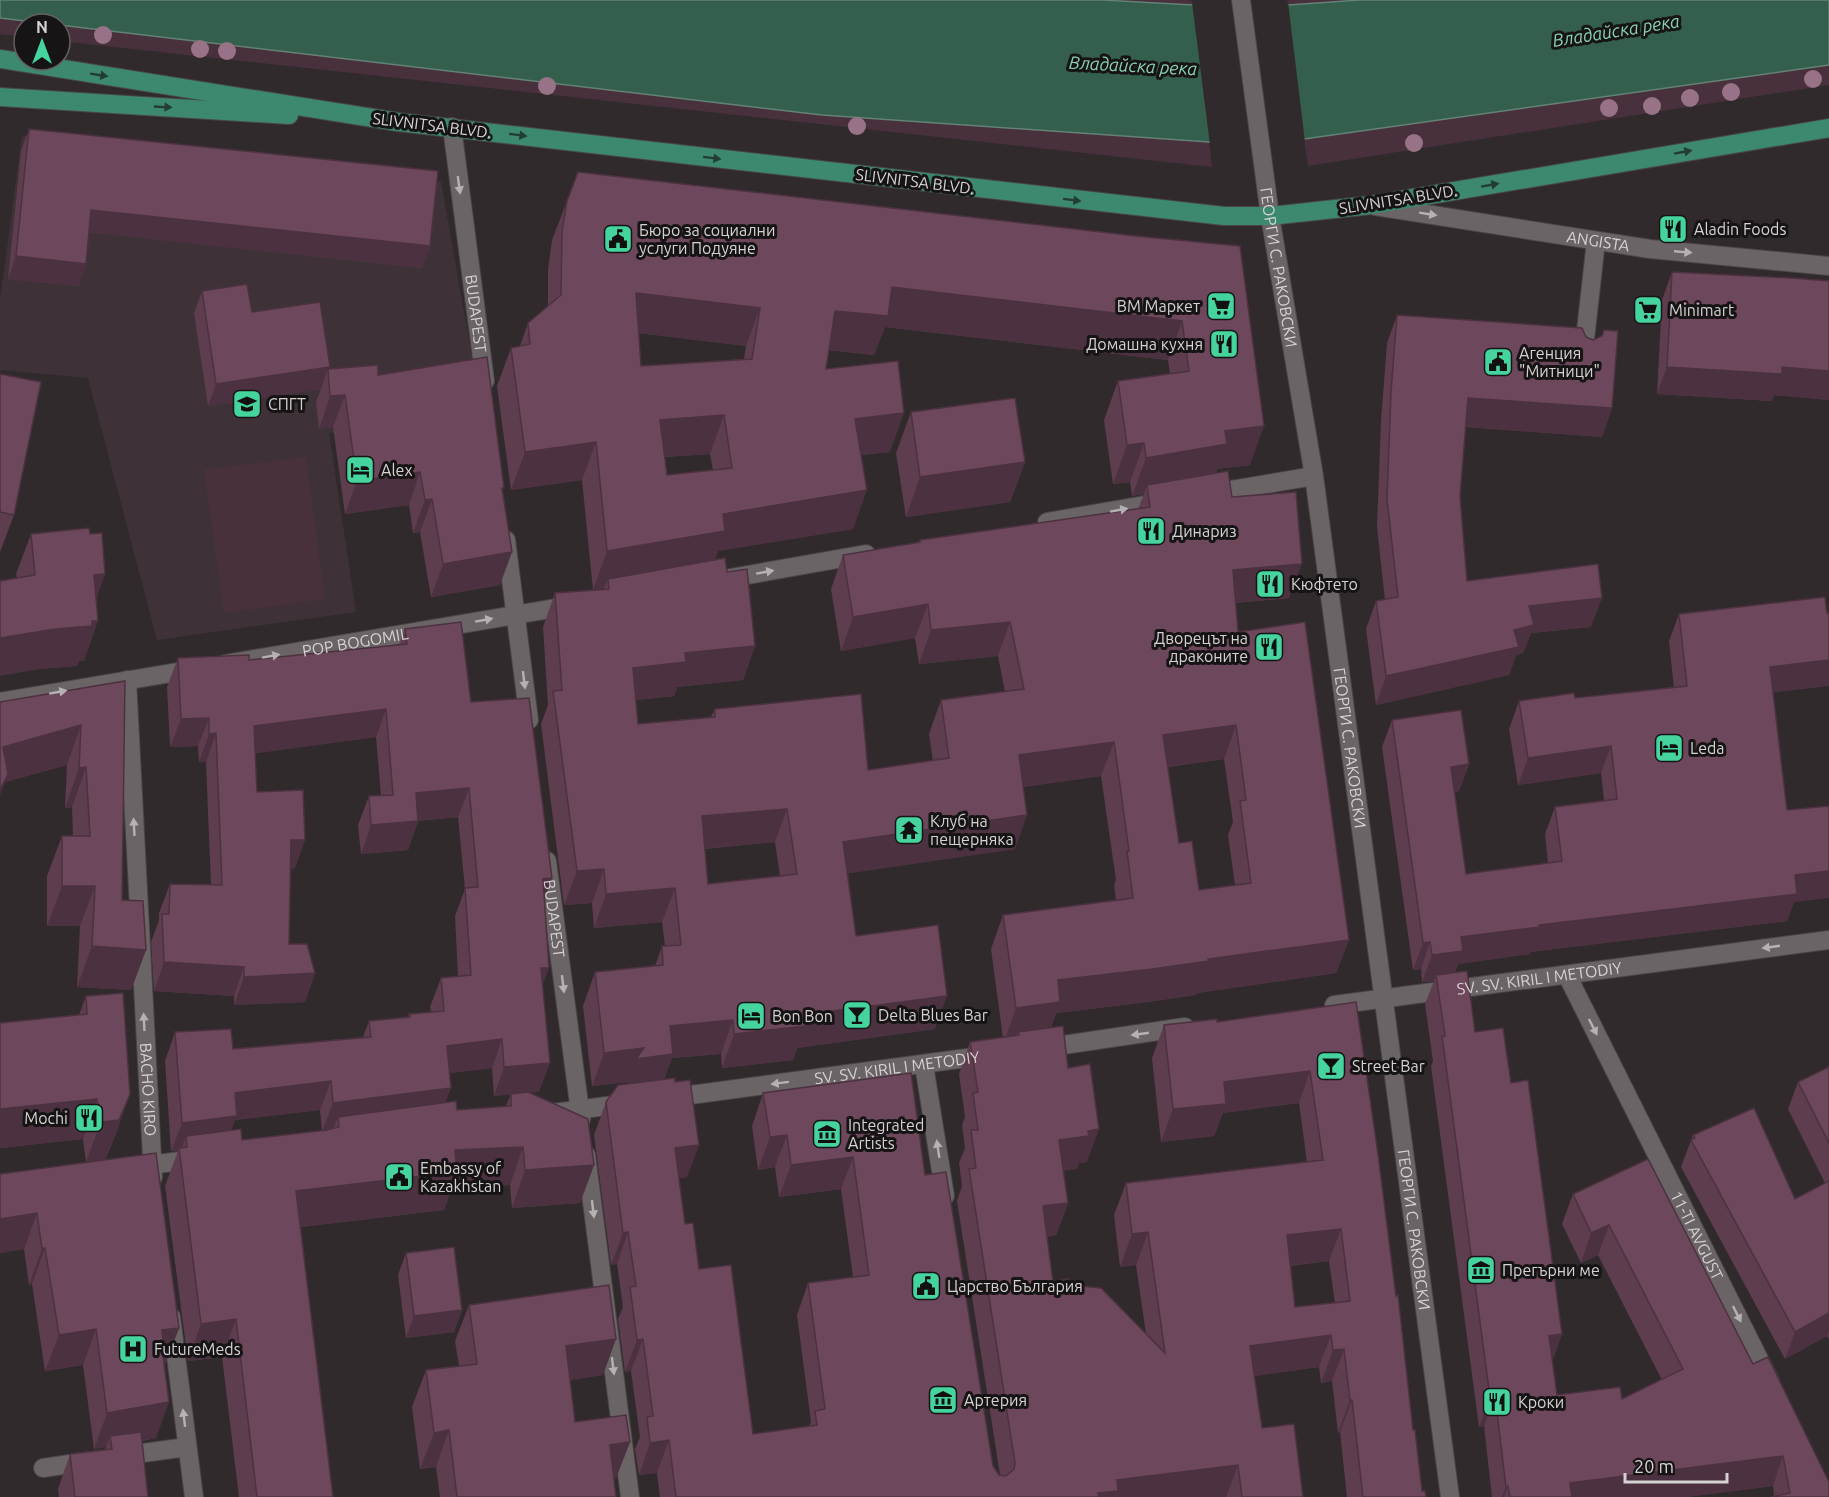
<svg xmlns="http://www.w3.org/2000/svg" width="1829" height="1497" font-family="Ubuntu,sans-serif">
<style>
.built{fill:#3e3238}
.green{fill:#48313d}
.water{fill:#335f4c;stroke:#648275;stroke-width:1.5}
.pier{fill:#302a2d}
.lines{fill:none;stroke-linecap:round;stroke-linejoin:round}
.minor-casing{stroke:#494547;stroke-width:20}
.major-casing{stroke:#494547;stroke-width:20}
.minor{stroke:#6b6467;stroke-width:18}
.major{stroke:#3c896f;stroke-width:18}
.tree{fill:#987286}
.wall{fill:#5e3d4e;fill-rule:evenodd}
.shaded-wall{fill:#4c3240}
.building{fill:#6d475b;stroke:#4c3240;stroke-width:1.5;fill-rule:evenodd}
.oneway{fill:#243d34}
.oneway2{fill:#b6b1b3}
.labels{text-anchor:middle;stroke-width:6;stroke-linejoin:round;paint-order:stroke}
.street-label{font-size:16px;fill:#d6d2d4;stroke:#171415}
.poi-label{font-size:16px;fill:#d6d2d4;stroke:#171415;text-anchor:start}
.water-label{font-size:18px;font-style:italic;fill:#88d2b0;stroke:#171415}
</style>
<rect width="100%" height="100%" fill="#302a2d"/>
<path class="built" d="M22 136 441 182 475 374 401 425 329 433 356 612 157 640 88 378 0 370V300Z"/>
<g class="green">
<path d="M1103 0H1186L1192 1 1193 5Z"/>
<path d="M1287 0H1360L1288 5Z"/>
<path d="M0 18 48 24H24V37L0 34Z"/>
<path d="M60 25 822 115 1209 142 1212 167 60 41Z"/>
<path d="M1829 65V85L1308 166 1304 139Z"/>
<path d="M306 457 325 599 224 613 204 470Z"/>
</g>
<path class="water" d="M0 0H1103L1193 5H1288L1360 0H1829V65L1304 139 1209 142 822 115 0 18Z"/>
<path class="pier" d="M1192 2H1288L1305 142 1210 145Z"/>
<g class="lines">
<g class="minor-casing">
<g id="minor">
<path id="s1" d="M1241 0 1270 216 1314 476 1450 1497"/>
<path id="s2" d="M452 127 485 381"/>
<path id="s3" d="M1375 206 1650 249 1829 266"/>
<path d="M1583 357 1596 241"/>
<path d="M1207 494 1314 476"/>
<path d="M1047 522 1162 502"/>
<path d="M506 540 529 720"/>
<path d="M725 579 866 554"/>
<path id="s4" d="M225 664 574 605"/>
<path id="s5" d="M127 680 153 1177"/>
<path d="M0 702 195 669"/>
<path id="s6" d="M547 861 581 1119"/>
<path id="s7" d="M1567 975 1770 1381"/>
<path id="s8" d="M1334 1005 1829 940"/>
<path d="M1043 1048 1185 1027"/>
<path d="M924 1065 945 1196"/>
<path id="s9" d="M668 1098 989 1055"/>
<path d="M546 1114 629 1103"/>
<path d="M586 1155 630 1497"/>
<path d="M133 1167 197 1159"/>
<path d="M171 1317 194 1497"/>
<path d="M121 1456 187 1447"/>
<path d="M43 1468 90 1461"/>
</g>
</g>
<g class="major-casing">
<g id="major">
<path d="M0 59 398 122 1224 216H1270L1371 205 1829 128"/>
<path d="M0 97 289 115"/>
</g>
</g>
<use href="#minor" class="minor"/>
<use href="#major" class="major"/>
</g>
<g class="tree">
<circle cx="103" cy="35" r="9"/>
<circle cx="200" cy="49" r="9"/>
<circle cx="227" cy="51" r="9"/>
<circle cx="1813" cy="79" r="9"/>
<circle cx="547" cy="86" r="9"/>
<circle cx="1731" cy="92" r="9"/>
<circle cx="1690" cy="98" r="9"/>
<circle cx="1652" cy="106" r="9"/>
<circle cx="1609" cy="108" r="9"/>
<circle cx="857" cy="126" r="9"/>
<circle cx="1414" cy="143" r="9"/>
</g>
<g class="wall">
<path d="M29 129 430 246 422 268 89 232 86 264 78 286 8 279 21 151Z"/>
<path d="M567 201 1136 236 1240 246 1250 465 1217 469 1216 473 1232 497 1289 598 1236 603 1238 632 1349 940 1336 973 1197 993 1196 995 1140 1003 1056 1013 1051 1027 1068 1068 1087 1162 1079 1163 1077 1169 1063 1170 1068 1203 1056 1235 1047 1237 1053 1282 1069 1285 1146 1334 1136 1265 1120 1267 1114 1215 1126 1183 1307 1162 1299 1103 1223 1113 1214 1136 1161 1142 1152 1058 1164 1025 1217 1022 1356 1002 1413 1430 1422 1491 1426 1497H1347L1340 1432 1338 1433 1332 1381 1321 1383 1319 1367 1254 1376 1262 1428 1303 1497H660L657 1473 639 1475 635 1449 640 1437 631 1371 625 1372 618 1319 623 1307 617 1264 611 1265 594 1135 606 1102 627 1084 628 1082 592 1086 583 1006 595 972 655 966 662 946H665L662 922 594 928 592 903 564 905 541 724 548 705 543 627 555 593 604 590V588L593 590 582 480 511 490 497 386 511 348 520 346 528 323 548 307V270L552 240ZM885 327 1168 360 1170 374 1118 381 1104 420 1113 484 1130 482 1132 496 1144 494 1138 509 920 540 919 542 843 555 831 589 841 651 915 638 919 664 998 656 1005 692 941 700 929 734 933 761 868 770 715 709 711 717 638 724 636 700 674 696 677 687 743 680 755 646 727 572 714 560 718 551 853 529 861 455 890 452 826 369 829 350 874 355ZM639 333 746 346 744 359 641 366ZM710 454 713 470 667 475 665 457ZM1224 759 1233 822 1228 835 1235 885 1199 890 1179 843 1168 767ZM1101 776 1116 880 1114 885 1116 900 1003 915 991 949 1003 1038 970 1042 959 1074 965 1117 962 1125 965 1148 959 1163 962 1186 957 1201 1000 1475 993 1466 925 1175 763 1093 752 1126 758 1170 775 1167 779 1197 841 1189 853 1277 808 1283 797 1315 811 1422 809 1426 753 1434 685 1224 679 1178 687 1177 664 1079 672 1058 721 1054 722 1068 793 1060 797 1048 935 1029 856 936 848 873 1015 849 1023 787ZM775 842 780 876 708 884 705 849ZM1329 1261 1335 1303 1295 1307 1290 1266Z"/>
<path d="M1672 272 1829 281V400L1774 395 1772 401 1657 394 1662 300Z"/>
<path d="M202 291 252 312 329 369 378 375 503 491 500 585 431 597 420 532 413 533 409 505 345 514 333 427 319 429 316 402 321 389 208 406 194 313Z"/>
<path d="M1397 315 1612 408 1602 437 1466 427 1460 496 1467 581 1591 627 1531 633 1523 653 1516 655 1509 675 1376 705 1366 629 1376 601 1385 600 1377 527 1381 421 1387 343Z"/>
<path d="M0 374 14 515 0 552Z"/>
<path d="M911 412 1025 462 1010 502 906 517 896 453Z"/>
<path d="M31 534 96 599 84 661H79L77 666 40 669 16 574Z"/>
<path d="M1827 613 1773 692 1794 902 1787 921 1530 952V954L1458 964 1455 972 1475 1032 1511 1083 1562 1334 1552 1362 1557 1395 1622 1399 1662 1380 1598 1255 1581 1263 1562 1224 1573 1194 1648 1159 1753 1364 1829 1497 1774 1496 1773 1486 1686 1497H1492L1484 1426 1479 1427 1431 1066 1433 1061 1425 1004 1434 981 1422 982 1421 969 1413 970 1382 747 1392 720 1469 764 1459 791 1455 792 1466 874 1548 863 1545 834 1555 807 1604 801 1601 773 1518 785 1509 729 1519 701 1575 698 1674 688 1669 641 1679 614Z"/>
<path d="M405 629 471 702 552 878 544 900 539 1092H529L594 1165 580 1203 512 1208 510 1185 452 1188 444 1210 301 1227 333 1497H239L222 1357 188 1361 165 1186 178 1151H171L165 1061 175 1032 233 1049 363 1037 369 1021 408 1017 409 1014 431 1012 430 1007 441 978 458 976 455 916 465 889 458 817 418 821 408 850 361 854 358 825 369 796H381L376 737 255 753 257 792 295 868 290 869 289 944 315 973 305 1002 234 1005V996L154 991 151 942 159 920V913L170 884 211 885 206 762H199L198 746 170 747 167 687 178 658 249 660 399 645ZM492 1068 494 1096 511 1094 506 1106 457 1110 445 1103 449 1073ZM320 1110 322 1131 242 1140 231 1130 235 1120Z"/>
<path d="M125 681 122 900 146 950 131 990 77 987 80 926H47V876L62 836H73L72 807 65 808 67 765 5 782 0 702Z"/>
<path d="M86 996 116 1134 105 1160 179 1328 165 1364H164L156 1438 142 1441 148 1497H59L58 1489 70 1454 105 1449 106 1447 94 1449 83 1365 45 1371 32 1284 29 1285 24 1249 0 1253V1174L86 1162 83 1139 0 1148V1023L79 1015Z"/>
<path d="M1829 1067V1339L1827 1336 1785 1359 1681 1167 1693 1135 1795 1199 1825 1183 1788 1109 1798 1082Z"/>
<path d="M406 1253 462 1310 454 1332 406 1338 398 1275Z"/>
<path d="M469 1305 603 1375 570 1380 575 1422 630 1442 616 1478 614 1479 616 1497H440L436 1467 420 1469 412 1407 426 1370 459 1366 455 1341Z"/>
</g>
<g class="shaded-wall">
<path d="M91 210 430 246 422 268 83 232Z"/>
<path d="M16 256 86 264 78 286 8 279Z"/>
<path d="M892 287 1182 321 1168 360 885 327 874 355 821 349 835 311Z"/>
<path d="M636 293 760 308 746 346 622 331Z"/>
<path d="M330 367 328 372V369L321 389 208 406 216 384Z"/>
<path d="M1667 367H1782L1829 371V400L1774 395 1772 401 1657 394Z"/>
<path d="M345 395 333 427 319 429 330 396Z"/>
<path d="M1468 398 1612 408 1602 437 1458 426Z"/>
<path d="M904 413 890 452 841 457 855 419Z"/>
<path d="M724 415 710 454 646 458 660 420Z"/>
<path d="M1264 426 1250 465 1217 469 1213 482 1147 485 1144 494 1132 496 1146 458 1225 431Z"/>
<path d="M596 442 582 480 511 490 525 452Z"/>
<path d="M1144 443 1130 482 1113 484 1127 445Z"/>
<path d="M1025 462 1010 502 906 517 920 477Z"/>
<path d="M420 472 409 505 345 514 357 481Z"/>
<path d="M867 490 853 529 718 551 711 570 608 579 604 588 593 590 607 551 723 514Z"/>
<path d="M432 499 420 532 413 533 425 500Z"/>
<path d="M512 552 500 585 431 597 443 564Z"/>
<path d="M1302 564 1289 598 1221 604 1233 570Z"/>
<path d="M105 574 91 614 94 575Z"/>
<path d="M1602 598 1591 627 1531 633 1523 653 1516 655 1509 675 1376 705 1386 676 1514 630 1529 606Z"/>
<path d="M928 604 915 638 841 651 853 617Z"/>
<path d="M92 621H98L84 661H79L77 666 40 669 0 676V638Z"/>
<path d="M1010 622 998 656 919 664 931 630Z"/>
<path d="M755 646 743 680 677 687 674 696 620 702 633 668 685 653Z"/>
<path d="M1829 660V686L1760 694 1770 667Z"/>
<path d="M386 709 376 737 244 755 254 726Z"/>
<path d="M209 718 198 746 170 747 181 719Z"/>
<path d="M81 725 67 765 5 782 0 796 3 747Z"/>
<path d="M1236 725 1224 759 1151 769 1163 735Z"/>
<path d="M216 733 206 762H199L209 734Z"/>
<path d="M1114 742 1101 776 1007 789 1019 755Z"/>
<path d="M1611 746 1601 773 1518 785 1528 758Z"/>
<path d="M1469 764 1459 791 1441 794 1451 767Z"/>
<path d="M86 767 72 807 65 808 79 768Z"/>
<path d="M469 788 458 817 406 822 416 793Z"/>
<path d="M787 809 775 842 690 850 702 816Z"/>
<path d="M1027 815 1015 849 831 876 843 842Z"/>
<path d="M418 821 408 850 361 854 371 825Z"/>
<path d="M291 840H305L295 868 280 869Z"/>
<path d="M604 869 592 903 564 905 577 871Z"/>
<path d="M1829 871V898L1794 902 1787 921 1530 952V954L1458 964 1453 978 1436 975 1434 981 1422 982 1432 955 1461 937 1539 925 1795 875Z"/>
<path d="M552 878 542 907 543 879Z"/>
<path d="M62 886H95L80 926H47Z"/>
<path d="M675 888 662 922 594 928 606 894Z"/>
<path d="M1349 940 1336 973 1197 993 1196 995 1140 1003 1056 1013 1048 1036 1019 1035 1018 1032 1015 1040 1004 1042 1016 1008 1058 980Z"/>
<path d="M1430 942 1421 969 1413 970 1423 943Z"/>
<path d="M92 946 146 950 131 990 77 987Z"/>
<path d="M164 962 244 967 234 996 154 991Z"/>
<path d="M541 968H549L538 997Z"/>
<path d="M315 973 305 1002 234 1005 244 977Z"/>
<path d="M947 996 935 1029 797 1048 793 1060 722 1068 734 1034 804 1015Z"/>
<path d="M733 1020 721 1054 672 1058 661 1088 624 1093 628 1082 592 1086 604 1053 670 1026Z"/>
<path d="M502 1039 492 1068 436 1075 447 1046Z"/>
<path d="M550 1063 539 1092 494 1096 504 1067Z"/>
<path d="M1310 1071 1299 1103 1223 1113 1214 1136 1161 1142 1173 1109 1224 1082Z"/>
<path d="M331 1081 320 1110 235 1120 226 1144 187 1147 186 1136 181 1150 179 1148 178 1151H171L182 1123 235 1093Z"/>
<path d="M451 1088 440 1116 339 1127 338 1117 333 1130 322 1132 333 1103Z"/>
<path d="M130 1094 116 1134 105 1160 86 1162 101 1122Z"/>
<path d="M97 1099 83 1139 0 1148V1109Z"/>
<path d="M1099 1129 1087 1162 1079 1163 1077 1169 1047 1173 1059 1140 1088 1131Z"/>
<path d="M787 1135 775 1167 758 1170 770 1137Z"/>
<path d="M699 1145 687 1177 663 1181 675 1148Z"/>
<path d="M523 1147 510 1185 452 1188 444 1210 283 1229 296 1191 455 1150Z"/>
<path d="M853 1157 841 1189 779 1197 791 1165Z"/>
<path d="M594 1165 580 1203 512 1208 525 1170Z"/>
<path d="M1068 1203 1056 1235 1031 1239 1043 1206Z"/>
<path d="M37 1213 24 1249 0 1253V1219Z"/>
<path d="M1609 1225 1598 1255 1581 1263 1591 1233Z"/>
<path d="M1341 1229 1329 1261 1275 1267 1287 1235Z"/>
<path d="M628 1232 617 1264 611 1265 623 1233Z"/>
<path d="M1148 1232 1136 1265 1120 1267 1132 1234Z"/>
<path d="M45 1248 32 1284 29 1285 42 1249Z"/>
<path d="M462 1310 454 1332 406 1338 414 1316Z"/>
<path d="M1829 1313V1331L1827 1336 1785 1359 1795 1332Z"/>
<path d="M236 1319 222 1357 188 1361 201 1324Z"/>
<path d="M179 1328 165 1364 154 1366 162 1330Z"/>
<path d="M96 1329 83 1365 45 1371 59 1335Z"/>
<path d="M1562 1334 1551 1364 1549 1336Z"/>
<path d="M1331 1335 1319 1367 1238 1378 1250 1346Z"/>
<path d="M616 1339 603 1375 552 1382 566 1346Z"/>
<path d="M643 1339 631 1371 625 1372 637 1340Z"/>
<path d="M1344 1349 1332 1381 1321 1383 1333 1350Z"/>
<path d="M1495 1396 1484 1426 1479 1427 1490 1397Z"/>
<path d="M1350 1400H1352L1340 1432 1338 1433Z"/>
<path d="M169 1402 156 1438 111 1446 110 1436 106 1447 94 1449 107 1413Z"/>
<path d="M449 1430 436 1467 420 1469 434 1433Z"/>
<path d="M669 1440 657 1473 639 1475 650 1443Z"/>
<path d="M630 1442 616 1478 597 1481 610 1445Z"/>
<path d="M1783 1456 1773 1486 1686 1497H1565L1570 1483Z"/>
<path d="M1238 1465 1226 1497H1097L1098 1493 1117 1480Z"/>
<path d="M1508 1486 1504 1497H1502L1506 1487Z"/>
</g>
<g class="building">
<path d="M29 129 438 171 430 246 91 210 86 264 16 256Z"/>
<path d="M578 172 1136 236 1240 246 1264 426 1225 431 1227 444 1146 458 1144 443 1127 445 1118 381 1189 371 1182 321 892 287 888 316 835 311 826 369 898 361 904 413 855 419 867 490 723 514 725 531 607 551 596 442 525 452 511 348 530 344 528 323 561 295 562 231 567 201ZM636 293 760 308 752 359 641 366ZM724 415 732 468 667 475 660 420Z"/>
<path d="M1672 272 1792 278 1829 281V371L1782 367V374L1667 367Z"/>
<path d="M247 284 252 312 320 302 330 367 216 384 202 291Z"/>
<path d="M1397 315 1582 328 1586 337 1593 340 1602 336 1604 330 1618 331 1612 408 1468 398 1460 496 1467 581 1598 564 1602 598 1529 606 1534 625 1514 630 1519 647 1386 676 1376 601 1398 597 1387 499 1391 392Z"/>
<path d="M487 357 504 488H502L512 552 443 564 432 499 425 500 420 472 357 481 345 395 330 396 328 369 378 365V375Z"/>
<path d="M0 374 41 382 14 515 0 512Z"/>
<path d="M1015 398 1025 462 920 477 911 412Z"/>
<path d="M1228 471 1232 497 1296 492 1302 564 1233 570 1238 632 1305 622 1349 940 1208 959 1209 961 1152 969 1058 980 1060 1002 1016 1008 1003 915 1133 898 1127 851H1129L1114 742 1019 755 1027 815 843 842 856 936 938 925 947 996 804 1015 805 1026 734 1034 733 1020 670 1026 673 1054 636 1059 644 1048 604 1053 595 972 663 965 662 946 681 945 675 888 606 894 604 869 577 871 553 691 562 690 555 593 609 589 608 579 725 558 727 572 747 569 755 646 685 653 686 662 633 668 638 724 715 717V709L861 694 868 770 949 758 941 700 1024 689 1010 622 931 630 928 604 853 617 843 555 920 542V540L1150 507 1147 485ZM1236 725 1246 800 1240 801 1251 883 1199 890 1192 841 1179 843 1163 735ZM787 809 797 874 708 884 702 816Z"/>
<path d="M89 528 90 534 102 533 105 574 94 575 98 621H92V626L55 629 0 638V581L35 575 31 534Z"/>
<path d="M1825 597 1827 613H1829V660L1770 667 1787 810 1829 806V871L1795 875 1797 894 1539 925 1540 927 1461 937 1463 951 1432 955 1430 942 1423 943 1392 720 1461 710 1469 764 1451 767 1466 874 1562 861 1555 807 1617 799 1611 746 1528 758 1519 701 1574 693 1575 698 1687 686 1679 614Z"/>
<path d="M461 622 471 702 529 698 552 878 543 879 549 968H541L550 1063 504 1067 502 1039 447 1046 451 1088 333 1103 331 1081 235 1093 237 1116 182 1123 175 1032 231 1029 233 1049 371 1037 369 1021 410 1017 409 1014 444 1011 441 978 471 975 465 888 478 887 469 788 416 793 418 821 371 825 369 796 393 795 386 709 254 726 257 792 303 790 305 840H291L289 944H307L315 973 244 977V967L164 962 162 914H169L170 884 222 885 216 733 209 734V718L181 719 178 658 249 655V660L407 644 405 629Z"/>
<path d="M125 681 122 900 143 901 146 950 92 946 95 886H62V836H90L86 767 79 768 81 725 3 747 8 774 0 790V702Z"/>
<path d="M1467 971 1475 1032 1503 1028 1511 1083 1528 1080 1562 1334 1549 1336 1557 1395 1620 1387 1622 1399 1683 1369 1609 1225 1591 1233 1573 1194 1648 1159 1753 1364 1768 1357 1829 1482V1497H1771L1790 1493 1783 1456 1570 1483 1572 1497H1510L1508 1486 1506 1487 1495 1396 1490 1397 1442 1036H1445L1436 975Z"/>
<path d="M123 993 130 1094 119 1120 101 1122 97 1099 0 1109V1023L87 1014 86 996Z"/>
<path d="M1356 1002 1378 1154 1396 1296 1398 1295 1413 1430H1415L1422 1491H1425L1426 1497H1363L1352 1400H1350L1344 1349 1333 1350 1331 1335 1250 1346 1262 1428 1294 1424 1303 1497H1242L1238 1465 1117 1480 1118 1491 1098 1493 1099 1497H676L669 1440 650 1443 647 1417 653 1416 643 1339 637 1340 630 1287 636 1286 628 1232 623 1233 606 1102 618 1085 675 1078V1082L690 1080 699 1145 675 1148 685 1224 693 1223 699 1269 731 1265 753 1434 817 1425 815 1411 825 1409 808 1283 869 1275 853 1157 791 1165 787 1135 770 1137 763 1093 911 1073 925 1175 946 1172 993 1466 999 1475 1006 1476 1014 1469 1015 1463 969 1169 976 1168 971 1130H978L973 1093 978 1092 970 1042 1019 1035 1018 1032 1063 1026 1068 1068 1090 1064 1099 1129 1088 1131 1089 1136 1059 1140 1068 1203 1043 1206 1053 1282 1068 1279 1069 1285 1101 1288 1165 1353 1148 1232 1132 1234 1126 1183 1323 1160 1310 1071 1224 1082 1226 1104 1173 1109 1164 1025 1217 1019V1022ZM1341 1229 1350 1301 1295 1307 1287 1235Z"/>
<path d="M1829 1067V1143L1798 1082Z"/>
<path d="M528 1092 588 1119 594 1165 525 1170 523 1147 455 1150 457 1172 296 1191 333 1497H257L236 1319 201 1324 179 1148 187 1147 186 1136 241 1129 242 1140 327 1130 339 1127 338 1117 456 1101 457 1110 511 1106V1094Z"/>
<path d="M1754 1108 1795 1199 1829 1181V1313L1795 1332 1691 1140 1695 1138 1693 1135Z"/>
<path d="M156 1153 179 1328 162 1330 163 1340H161L169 1402 107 1413 96 1329 59 1335 45 1248 42 1249 37 1213 0 1219V1174Z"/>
<path d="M454 1247 462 1310 414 1316 406 1253Z"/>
<path d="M609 1285 616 1339 566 1346 575 1422 626 1415 630 1442 610 1445 616 1497H457L449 1430 434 1433 426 1370 477 1364 469 1305Z"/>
<path d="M141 1432 148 1497H75L70 1454 112 1449 110 1436Z"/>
</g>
<defs><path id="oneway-solid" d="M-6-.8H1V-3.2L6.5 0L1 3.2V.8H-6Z" transform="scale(1.5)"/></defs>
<g class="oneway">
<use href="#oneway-solid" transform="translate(99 75) rotate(9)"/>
<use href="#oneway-solid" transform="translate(163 107) rotate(3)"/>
<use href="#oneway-solid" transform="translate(518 135) rotate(7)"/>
<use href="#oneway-solid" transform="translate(1683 152) rotate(-10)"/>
<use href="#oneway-solid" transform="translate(712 158) rotate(7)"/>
<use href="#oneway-solid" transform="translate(1490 185) rotate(-10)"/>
<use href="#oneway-solid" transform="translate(1072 200) rotate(7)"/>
</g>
<g class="oneway2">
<use href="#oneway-solid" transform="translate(459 185) rotate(82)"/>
<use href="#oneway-solid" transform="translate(1428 214) rotate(9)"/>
<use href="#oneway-solid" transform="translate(1683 252) rotate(5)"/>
<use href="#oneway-solid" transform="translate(1119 510) rotate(-10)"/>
<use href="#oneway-solid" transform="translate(765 572) rotate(-10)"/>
<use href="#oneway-solid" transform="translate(484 620) rotate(-10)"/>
<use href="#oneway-solid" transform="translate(271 656) rotate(-10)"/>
<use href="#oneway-solid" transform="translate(524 680) rotate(83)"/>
<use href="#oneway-solid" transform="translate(58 692) rotate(-10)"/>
<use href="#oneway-solid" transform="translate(134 827) rotate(-93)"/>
<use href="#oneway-solid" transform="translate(1771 947) rotate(172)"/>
<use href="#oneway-solid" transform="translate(563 984) rotate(83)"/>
<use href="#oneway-solid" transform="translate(144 1022) rotate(-93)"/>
<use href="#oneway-solid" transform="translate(1593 1027) rotate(63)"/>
<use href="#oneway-solid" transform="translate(1140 1034) rotate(172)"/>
<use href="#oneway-solid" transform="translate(780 1083) rotate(173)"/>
<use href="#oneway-solid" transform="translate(938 1149) rotate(-99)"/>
<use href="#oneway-solid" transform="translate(593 1209) rotate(83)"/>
<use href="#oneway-solid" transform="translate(1737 1314) rotate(63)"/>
<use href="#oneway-solid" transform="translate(613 1366) rotate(83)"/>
<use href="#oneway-solid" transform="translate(184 1418) rotate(-97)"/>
</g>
<defs>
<g id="restaurant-square" transform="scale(1.5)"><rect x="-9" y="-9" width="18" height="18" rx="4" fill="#46d49e" stroke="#171415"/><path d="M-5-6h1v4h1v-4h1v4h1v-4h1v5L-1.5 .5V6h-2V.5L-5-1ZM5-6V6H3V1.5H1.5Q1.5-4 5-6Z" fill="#111"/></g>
<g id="civic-square" transform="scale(1.5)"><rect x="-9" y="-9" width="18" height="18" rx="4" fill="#46d49e" stroke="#171415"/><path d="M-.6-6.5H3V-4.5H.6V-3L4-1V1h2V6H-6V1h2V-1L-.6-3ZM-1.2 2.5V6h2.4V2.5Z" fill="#111"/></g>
<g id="supermarket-square" transform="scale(1.5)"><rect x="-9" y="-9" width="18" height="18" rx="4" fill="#46d49e" stroke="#171415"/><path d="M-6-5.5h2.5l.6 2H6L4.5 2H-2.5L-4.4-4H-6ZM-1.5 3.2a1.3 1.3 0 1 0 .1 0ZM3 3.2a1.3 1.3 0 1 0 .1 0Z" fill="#111"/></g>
<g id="school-square" transform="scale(1.5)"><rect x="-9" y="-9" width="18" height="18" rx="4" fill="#46d49e" stroke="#171415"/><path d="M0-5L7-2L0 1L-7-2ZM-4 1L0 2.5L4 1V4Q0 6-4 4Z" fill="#111"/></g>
<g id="hotel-square" transform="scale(1.5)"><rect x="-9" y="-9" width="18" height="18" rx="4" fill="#46d49e" stroke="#171415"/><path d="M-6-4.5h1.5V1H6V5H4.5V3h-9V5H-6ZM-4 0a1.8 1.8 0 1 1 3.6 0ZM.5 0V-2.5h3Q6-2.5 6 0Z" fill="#111"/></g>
<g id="temple-square" transform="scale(1.5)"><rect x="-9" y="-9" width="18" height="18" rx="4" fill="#46d49e" stroke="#171415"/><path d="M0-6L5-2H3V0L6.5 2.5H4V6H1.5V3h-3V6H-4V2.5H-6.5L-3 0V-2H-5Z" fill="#111"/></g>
<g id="bar-square" transform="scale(1.5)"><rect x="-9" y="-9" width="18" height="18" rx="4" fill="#46d49e" stroke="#171415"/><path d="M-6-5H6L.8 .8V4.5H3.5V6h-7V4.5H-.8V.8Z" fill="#111"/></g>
<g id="museum-square" transform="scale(1.5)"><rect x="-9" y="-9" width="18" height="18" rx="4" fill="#46d49e" stroke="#171415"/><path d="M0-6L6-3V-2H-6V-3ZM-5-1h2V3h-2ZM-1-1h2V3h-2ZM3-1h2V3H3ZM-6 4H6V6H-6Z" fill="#111"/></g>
<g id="hospital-square" transform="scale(1.5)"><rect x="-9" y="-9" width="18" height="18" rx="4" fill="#46d49e" stroke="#171415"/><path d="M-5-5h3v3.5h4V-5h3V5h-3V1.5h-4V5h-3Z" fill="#111"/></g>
</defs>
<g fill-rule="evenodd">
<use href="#restaurant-square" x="1673" y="229"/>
<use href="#civic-square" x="618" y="239"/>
<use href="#supermarket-square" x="1221" y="306"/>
<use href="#supermarket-square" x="1648" y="310"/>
<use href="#restaurant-square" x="1224" y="344"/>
<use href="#civic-square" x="1498" y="362"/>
<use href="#school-square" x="247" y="404"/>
<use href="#hotel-square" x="360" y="470"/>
<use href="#restaurant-square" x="1151" y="531"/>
<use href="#restaurant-square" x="1270" y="584"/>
<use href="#restaurant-square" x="1269" y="647"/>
<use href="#hotel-square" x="1669" y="748"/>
<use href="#temple-square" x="909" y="830"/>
<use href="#bar-square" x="857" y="1015"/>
<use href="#hotel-square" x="751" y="1016"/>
<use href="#bar-square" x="1331" y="1066"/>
<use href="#restaurant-square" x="89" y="1118"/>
<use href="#museum-square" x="827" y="1134"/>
<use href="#civic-square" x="399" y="1177"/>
<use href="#museum-square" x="1481" y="1270"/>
<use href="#civic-square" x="926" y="1286"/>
<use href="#hospital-square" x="133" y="1349"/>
<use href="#museum-square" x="943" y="1400"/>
<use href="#restaurant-square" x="1497" y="1402"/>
</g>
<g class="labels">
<g class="street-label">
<text transform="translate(432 125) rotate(7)" y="6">SLIVNITSA BLVD.</text>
<text transform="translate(915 181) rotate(7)" y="6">SLIVNITSA BLVD.</text>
<text transform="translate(1398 199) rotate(-9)" y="6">SLIVNITSA BLVD.</text>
<text dy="6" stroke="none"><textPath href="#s3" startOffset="226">ANGISTA</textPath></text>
<text dy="6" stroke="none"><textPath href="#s1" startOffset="270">ГЕОРГИ С. РАКОВСКИ</textPath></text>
<text dy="6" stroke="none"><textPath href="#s2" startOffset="188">BUDAPEST</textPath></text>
<text dy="6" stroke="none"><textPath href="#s4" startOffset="132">POP BOGOMIL</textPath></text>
<text dy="6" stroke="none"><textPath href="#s1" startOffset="756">ГЕОРГИ С. РАКОВСКИ</textPath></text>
<text dy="6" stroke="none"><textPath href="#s6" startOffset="58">BUDAPEST</textPath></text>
<text dy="6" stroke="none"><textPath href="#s8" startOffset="207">SV. SV. KIRIL I METODIY</textPath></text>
<text dy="6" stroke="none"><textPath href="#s9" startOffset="231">SV. SV. KIRIL I METODIY</textPath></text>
<text dy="6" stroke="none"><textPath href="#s5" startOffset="410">BACHO KIRO</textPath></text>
<text dy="6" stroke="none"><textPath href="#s1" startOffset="1242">ГЕОРГИ С. РАКОВСКИ</textPath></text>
<text dy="6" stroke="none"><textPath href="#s7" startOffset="291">11-TI AVGUST</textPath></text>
</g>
<g class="poi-label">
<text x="1694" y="235">Aladin Foods</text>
<text x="639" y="236">Бюро за социални<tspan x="639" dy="18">услуги Подуяне</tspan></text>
<text x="1200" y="312" text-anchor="end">ВМ Маркет</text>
<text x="1669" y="316">Minimart</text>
<text x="1203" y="350" text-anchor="end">Домашна кухня</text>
<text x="1519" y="359">Агенция<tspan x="1519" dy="18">"Митници"</tspan></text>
<text x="268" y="410">СПГТ</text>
<text x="381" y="476">Alex</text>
<text x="1172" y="537">Динариз</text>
<text x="1291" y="590">Кюфтето</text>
<text x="1248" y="644" text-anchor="end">Дворецът на<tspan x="1248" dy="18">драконите</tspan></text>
<text x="1690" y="754">Leda</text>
<text x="930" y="827">Клуб на<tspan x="930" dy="18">пещерняка</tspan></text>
<text x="878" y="1021">Delta Blues Bar</text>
<text x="772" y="1022">Bon Bon</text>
<text x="1352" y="1072">Street Bar</text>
<text x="68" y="1124" text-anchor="end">Mochi</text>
<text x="848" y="1131">Integrated<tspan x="848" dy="18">Artists</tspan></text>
<text x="420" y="1174">Embassy of<tspan x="420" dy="18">Kazakhstan</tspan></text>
<text x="1502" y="1276">Прегърни ме</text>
<text x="947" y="1292">Царство България</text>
<text x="154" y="1355">FutureMeds</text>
<text x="964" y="1406">Артерия</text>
<text x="1518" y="1408">Кроки</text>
</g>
<g class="water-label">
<text transform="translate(1616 31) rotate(-9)" y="6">Владайска река</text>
<text transform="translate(1133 66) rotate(3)" y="6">Владайска река</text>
</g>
</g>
<g transform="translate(42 42)"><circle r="28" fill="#171415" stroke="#636061" stroke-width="1.5"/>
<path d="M0-4.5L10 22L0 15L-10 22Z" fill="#46d49e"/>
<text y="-9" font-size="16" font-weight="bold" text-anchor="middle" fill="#d6d2d4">N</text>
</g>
<path d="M1625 1473v9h102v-9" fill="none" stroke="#d6d2d4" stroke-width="3"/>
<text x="1634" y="1473" font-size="18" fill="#d6d2d4" stroke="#171415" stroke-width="4.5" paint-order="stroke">20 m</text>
</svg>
